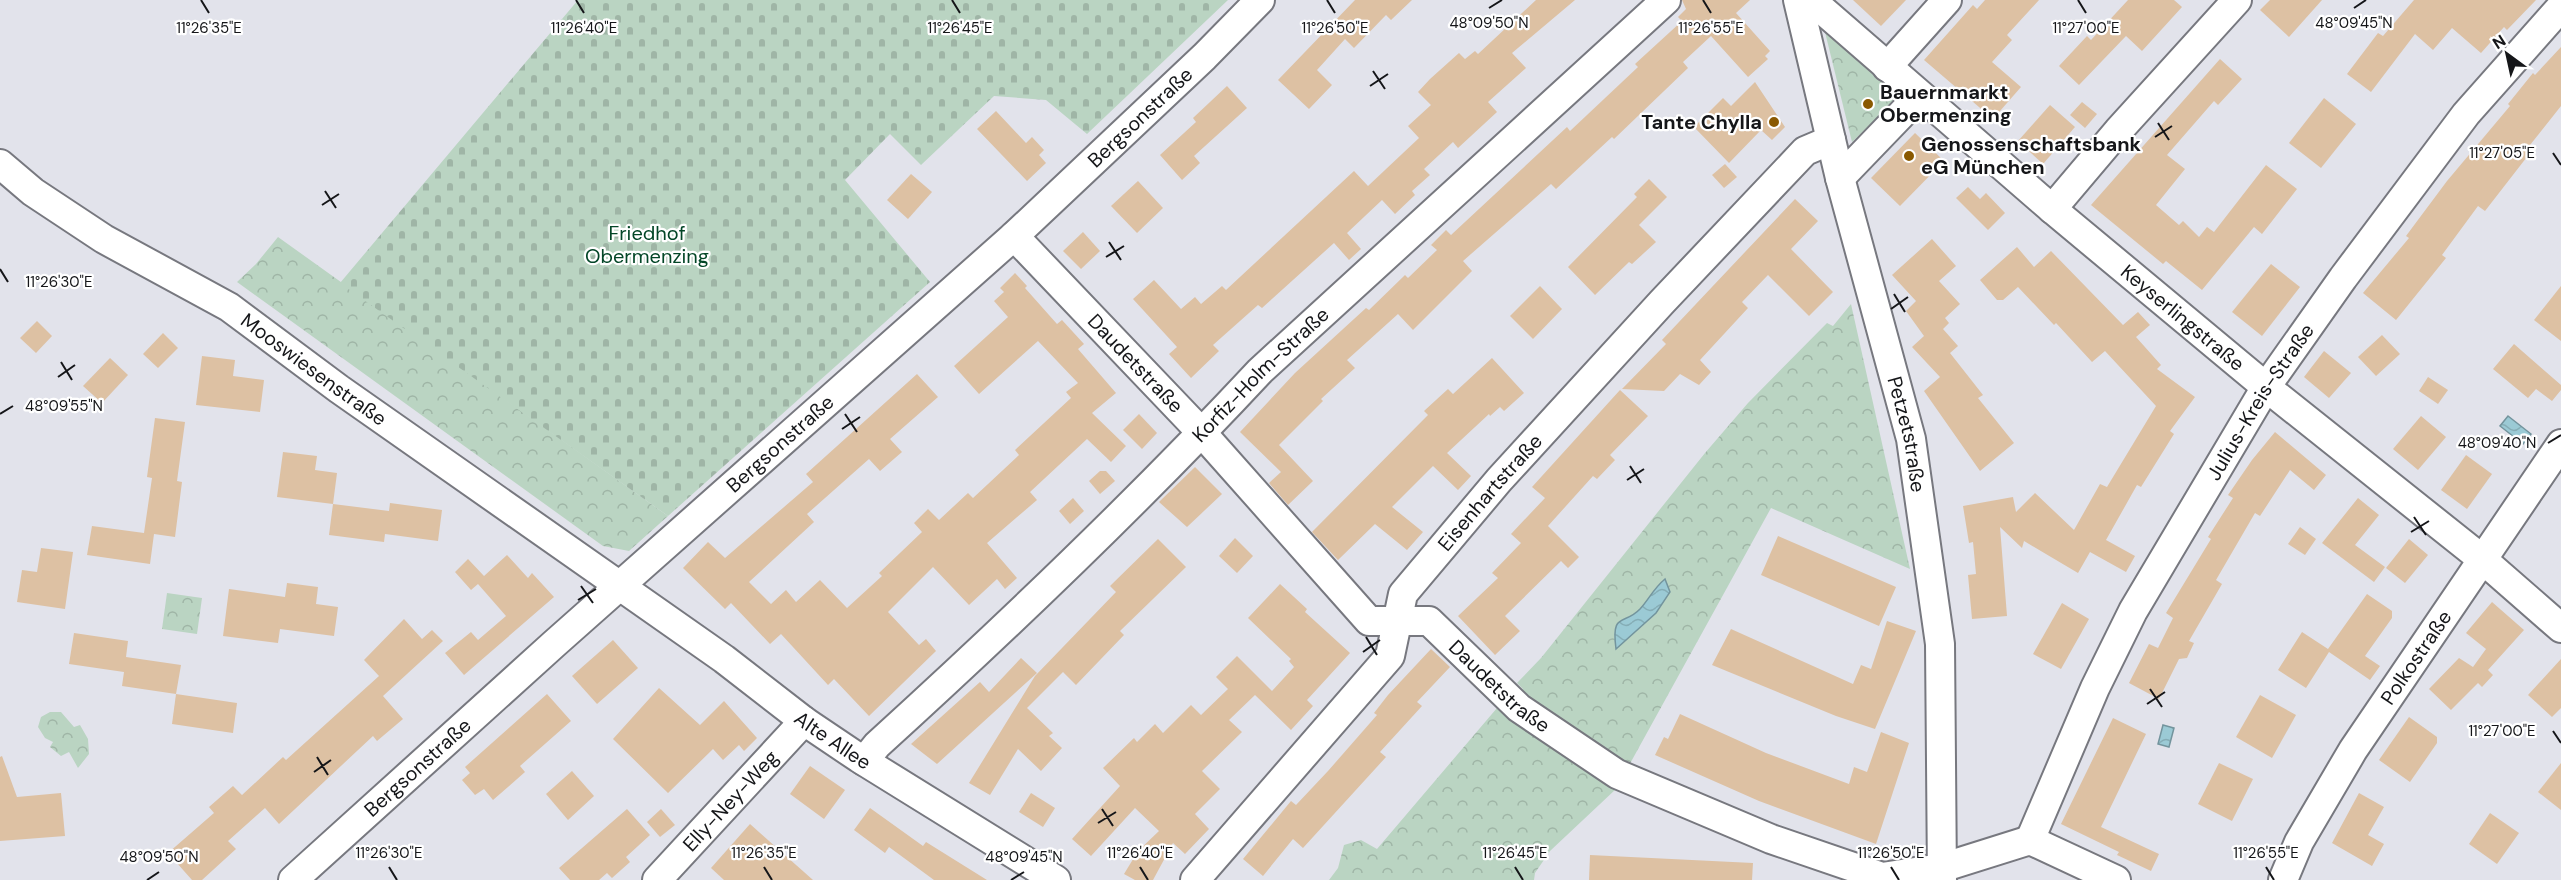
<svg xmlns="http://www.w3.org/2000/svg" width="2561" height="880" font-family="'DM Sans',sans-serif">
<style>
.forest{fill:url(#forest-crowns)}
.cemetery{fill:url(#cemetery-stones)}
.water{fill:url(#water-waves);stroke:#73949d;stroke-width:1.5}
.building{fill:#ddc1a3}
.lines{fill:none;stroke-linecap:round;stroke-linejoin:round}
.minor-casing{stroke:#77787f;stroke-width:32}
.minor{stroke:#fff;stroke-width:28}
.ticks{fill:none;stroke:#151619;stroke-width:2}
.poi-dot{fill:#8a5901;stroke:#fff;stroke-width:2}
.labels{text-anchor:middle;stroke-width:4.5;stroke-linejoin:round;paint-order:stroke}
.poi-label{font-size:20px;font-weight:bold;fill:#151619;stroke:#fff;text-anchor:start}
.street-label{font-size:20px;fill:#151619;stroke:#fff}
.park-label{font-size:20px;fill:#034627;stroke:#fff}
.ticks-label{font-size:15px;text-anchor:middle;fill:#151619;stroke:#fff;stroke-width:4.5;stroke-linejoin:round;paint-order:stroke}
</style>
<defs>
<pattern id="forest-crowns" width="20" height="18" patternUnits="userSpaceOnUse" patternTransform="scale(1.5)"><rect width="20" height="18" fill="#bad4c2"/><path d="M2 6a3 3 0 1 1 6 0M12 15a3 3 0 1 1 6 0" fill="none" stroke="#9fb5a6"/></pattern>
<pattern id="cemetery-stones" width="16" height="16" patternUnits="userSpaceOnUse" patternTransform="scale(1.5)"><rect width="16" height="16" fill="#bad4c2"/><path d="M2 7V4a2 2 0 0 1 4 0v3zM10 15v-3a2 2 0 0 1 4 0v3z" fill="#9fb5a6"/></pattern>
<pattern id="water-waves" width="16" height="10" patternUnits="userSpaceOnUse" patternTransform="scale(1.5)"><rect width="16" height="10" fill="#9bcad5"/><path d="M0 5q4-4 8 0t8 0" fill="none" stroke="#85adb6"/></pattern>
</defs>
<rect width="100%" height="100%" fill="#e2e3eb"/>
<g class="forest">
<path d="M1824 28 1899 97 1852 142Z"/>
<path d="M278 237 668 516 629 551 603 546 237 282 256 264Z"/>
<path d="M1851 304 1910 569 1771 508 1616 789 1550 851 1535 873 1534 880H1329L1338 868 1344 845 1361 840 1377 849 1497 708 1504 712 1523 689 1517 683 1541 658 1705 453 1748 403 1827 323 1833 326Z"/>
<path d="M167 593 202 598 197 634 162 629Z"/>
<path d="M50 712H61L74 727 80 725 88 739 89 754 78 768 69 752 61 756 50 747 53 742 45 738 38 727 41 717Z"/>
</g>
<path class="cemetery" d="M578 0H1228L1087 134 1046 100 994 96 921 165 890 134 845 180 930 282 668 516 340 283Z"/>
<g class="water">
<path d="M2508 416 2531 434 2523 444 2500 426Z"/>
<path d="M1665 579 1670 592 1656 613 1616 649C1611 611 1624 626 1640 609 1649 599 1654 588 1665 579Z"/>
<path d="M2163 725 2174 728 2169 747 2158 744Z"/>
</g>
<g class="building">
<path d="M1355 0H1412L1391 20 1386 15 1354 48 1345 39 1317 70 1332 85 1309 109 1278 80Z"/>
<path d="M1536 0H1575L1512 53 1526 68 1488 102 1497 112 1458 148 1453 142 1424 169 1430 175 1412 191 1415 195 1395 214 1382 200 1347 233 1361 249 1349 260 1334 243 1262 308 1258 305 1213 345 1219 351 1191 378 1169 354 1177 347 1133 299 1154 280 1181 309 1195 297 1201 304 1222 286 1226 290 1354 171 1368 186 1419 138 1408 126 1431 105 1418 92 1430 79 1459 53 1465 59 1475 51 1478 54Z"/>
<path d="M1682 0H1750L1736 13 1770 51 1765 56 1768 59 1748 77 1711 36 1683 62 1688 68 1614 139 1612 137 1556 189 1551 184 1463 261 1472 271 1413 330 1398 314 1347 360 1355 368 1321 399 1323 401 1279 445 1313 481 1288 505 1269 483 1281 472 1240 432 1295 373 1366 308 1369 310 1405 275 1408 278 1437 250 1431 245 1446 230 1451 235 1567 127 1570 131 1638 67 1635 64 1682 21 1678 17 1686 9Z"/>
<path d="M1853 0H1906L1881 26Z"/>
<path d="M1985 0H2039L2007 35 2012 40 1992 62 2021 87 1993 119 1924 60 1973 5 1977 9Z"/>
<path d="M2128 0H2174L2182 7 2142 51 2126 36 2079 85 2059 66 2087 36 2091 40Z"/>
<path d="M2270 0H2322L2289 37 2260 10Z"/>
<path d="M2414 0H2536L2507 30 2504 27 2481 53 2452 28 2433 50 2415 34 2371 92 2347 74 2378 33 2383 36Z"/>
<path d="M2561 47V106L2526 150 2530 153 2485 211 2478 206 2442 255 2446 258 2396 320 2363 293 2409 238 2406 236 2447 181 2510 106 2508 104 2533 73 2535 75Z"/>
<path d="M2220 59 2242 79 2218 105 2214 101 2167 155 2185 169 2156 205 2179 225 2183 221 2199 237 2207 227 2214 232 2266 165 2297 189 2262 234 2254 227 2202 290 2166 261 2163 264 2091 205Z"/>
<path d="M1755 82 1785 127 1772 140 1761 130 1729 163 1694 127 1723 98 1731 106Z"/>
<path d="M1227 86 1247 108 1194 156 1200 163 1182 180 1160 155 1196 122 1193 118Z"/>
<path d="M2324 98 2356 124 2321 168 2289 143Z"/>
<path d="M2082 102 2097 114 2085 128 2070 115Z"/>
<path d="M2050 105 2075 127 2043 164 2018 141Z"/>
<path d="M996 111 1026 143 1032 137 1044 150 1039 155 1046 163 1027 181 977 129Z"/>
<path d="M1915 133 1944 161 1900 206 1871 178Z"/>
<path d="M1725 164 1737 177 1724 188 1712 175Z"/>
<path d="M911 174 932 192 908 219 887 200Z"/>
<path d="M1649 179 1667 197 1639 225 1656 242 1632 264 1629 262 1595 295 1568 267 1637 197 1634 194Z"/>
<path d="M1138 181 1163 208 1137 233 1111 206Z"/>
<path d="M1968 187 1980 199 1986 193 2005 213 1988 230 1956 198Z"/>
<path d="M1795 199 1818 221 1791 249 1833 292 1809 316 1768 275 1742 302 1748 308 1700 360 1711 372 1699 385 1680 374 1664 391 1622 389 1666 344 1662 340Z"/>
<path d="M1083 232 1100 251 1081 269 1063 251Z"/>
<path d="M1932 239 1956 266 1939 281 1960 304 1945 318 1949 323 1943 329 1958 346 1950 353 1983 395 1978 398 2014 443 1980 471 1924 391 1940 377 1912 347 1924 336 1906 311 1916 301 1892 275Z"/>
<path d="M2017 247 2034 267 2051 251 2123 325 2138 312 2150 325 2136 337 2161 365 2157 369 2195 397 2170 431 2174 434 2141 487 2137 485 2106 540 2135 556 2126 572 2090 552 2078 573 2024 541 2022 548 2000 527 2007 616 1972 619 1968 575 1976 574 1973 542 1969 543 1963 506 2013 497 2016 512 2035 493 2074 530 2100 484 2107 487 2156 406 2105 351 2092 362 2056 323 2054 325 2018 287 2003 300H1997L1980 280Z"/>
<path d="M2271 264 2300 287 2262 336 2232 312Z"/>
<path d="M1015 273 1027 286 1025 288 1057 324 1062 320 1084 344 1078 349 1116 393 1092 413 1126 446 1111 462 1087 439 1030 492 1037 500 987 543 1017 578 1005 589 997 579 969 605 933 567 888 612 919 645 926 639 936 651 869 716 834 679 828 685 781 634 770 644 731 603 725 609 683 568 708 542 725 558 813 482 806 474 917 374 938 397 890 439 902 452 880 471 869 459 807 514 814 522 749 582 771 604 786 590 796 602 820 580 847 608 882 576 879 573 922 532 914 523 928 509 939 520 968 493 973 498 1019 455 1015 450 1071 398 1066 392 1078 383 1038 341 979 394 954 366 1008 317 994 301 1004 292 1000 288Z"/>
<path d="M1540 286 1562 309 1533 339 1510 316Z"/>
<path d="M2561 286V341L2534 320Z"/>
<path d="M37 321 52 336 36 353 20 338Z"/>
<path d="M163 333 178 348 158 368 143 354Z"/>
<path d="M2382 335 2400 354 2376 376 2358 357Z"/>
<path d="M2514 344 2561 385V390L2552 401 2536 389 2528 398 2493 369Z"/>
<path d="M2324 351 2351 373 2329 398 2304 377Z"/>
<path d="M202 356 235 360 233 376 264 380 260 412 196 405Z"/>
<path d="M110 358 128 375 102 403 83 386Z"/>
<path d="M1492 358 1524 393 1504 411 1500 407 1490 416 1489 414 1447 453 1471 476 1458 490 1433 466 1392 507 1423 532 1407 550 1375 524 1338 560 1312 532 1428 415 1424 411 1448 389 1453 394Z"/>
<path d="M2428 377 2448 390 2438 404 2419 391Z"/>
<path d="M1620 390 1648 416 1610 455 1615 460 1597 479 1593 476 1548 526 1579 557 1568 568 1561 561 1505 616 1520 631 1495 655 1458 616 1498 578 1492 573 1521 543 1511 534 1545 498 1532 487Z"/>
<path d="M1139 414 1157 433 1142 449 1123 430Z"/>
<path d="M2421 416 2446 437 2418 470 2393 449Z"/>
<path d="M155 418 185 422 177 481 182 482 175 537 154 534 150 564 87 555 92 526 144 533 152 478 147 477Z"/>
<path d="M2275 432 2326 475 2314 490 2290 470 2260 516 2255 513 2216 580 2222 584 2189 641 2194 643 2187 658 2179 659 2159 699 2129 683 2149 644 2158 648 2173 618 2166 613 2211 539 2208 537 2233 498 2228 495 2252 460Z"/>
<path d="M283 452 317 456 315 470 337 473 333 504 277 497Z"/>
<path d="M2466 455 2492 474 2467 509 2441 490Z"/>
<path d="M1195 467 1222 494 1187 527 1159 502Z"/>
<path d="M1100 471H1106L1115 481 1100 494 1089 481Z"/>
<path d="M1073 498 1084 511 1070 524 1059 511Z"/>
<path d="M2358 498 2379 515 2355 545 2385 567 2374 582 2322 543Z"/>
<path d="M390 503 442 510 438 541 385 534 384 542 329 535 333 504 389 511Z"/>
<path d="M2300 527 2316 539 2305 555 2288 544Z"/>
<path d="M1778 536 1896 587 1879 626 1761 575Z"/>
<path d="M1235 538 1253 556 1237 573 1219 556Z"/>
<path d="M1158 539 1186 567 1120 631 1124 635 1076 685 1063 672 1027 708 1053 733 1049 736 1062 748 1041 771 1018 749 990 795 969 783 1035 676 1116 592 1110 586Z"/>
<path d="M2409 539 2428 555 2405 583 2386 568Z"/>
<path d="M41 548 73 552 65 609 17 602 22 570 37 572Z"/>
<path d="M507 555 528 578 532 573 554 597 464 675 445 653 471 632 478 640 506 616 478 584 471 590 455 572 468 559 484 576Z"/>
<path d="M287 583 318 587 316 604 338 607 334 636 280 629 278 643 223 636 229 589 285 597Z"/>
<path d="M1280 584 1307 609 1305 612 1350 653 1307 700 1313 706 1291 730 1255 695 1229 720 1242 732 1202 771 1220 789 1195 814 1209 829 1185 854 1173 843 1153 880H1135L1124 874 1138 851 1159 831 1135 808 1091 856 1072 839 1120 786 1103 768 1134 738 1137 742 1155 724 1163 733 1191 705 1201 715 1228 689 1216 677 1237 656 1272 691 1294 667 1289 661 1291 659 1248 618Z"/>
<path d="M2367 594 2392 611V618L2365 656 2380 666 2370 680 2329 652 2306 688 2278 670 2302 632 2328 649Z"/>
<path d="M2492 602 2524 630 2488 670 2493 675 2482 687 2478 683 2451 710 2429 689 2459 658 2473 667 2486 649 2466 633Z"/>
<path d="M2062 603 2089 619 2061 669 2033 654Z"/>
<path d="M404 619 422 639 432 630 443 641 383 696 403 719 377 741 373 736 279 824 265 808 228 841 236 849 202 880H192L168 853 214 813 209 807 233 786 242 795 283 757 286 760 379 676 364 660Z"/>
<path d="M1887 621 1916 631 1875 729 1836 716 1712 665 1731 629 1853 684 1861 665 1871 669Z"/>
<path d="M74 633 128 641 126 657 181 665 176 694 122 686 124 672 69 664Z"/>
<path d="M613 640 638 668 597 704 572 676Z"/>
<path d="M1431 649 1450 667 1417 702 1422 706 1380 752 1386 757 1303 848 1293 839 1263 876 1243 859 1291 801 1296 805 1328 771 1377 715 1374 713 1388 695Z"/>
<path d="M1021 658 1037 673 937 764 911 744 980 682 989 692Z"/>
<path d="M2561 659V708L2552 717 2528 695Z"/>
<path d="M659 688 700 725 724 701 757 738 744 751 739 745 723 760 713 749 668 793 613 739Z"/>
<path d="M176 694 237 703 233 733 172 724Z"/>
<path d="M547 694 571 721 520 766 525 772 493 800 484 789 475 795 462 780 470 773 465 767Z"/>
<path d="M2260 695 2296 715 2272 758 2236 737Z"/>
<path d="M1680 714 1766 753 1849 784 1854 767 1867 772 1881 732 1909 743 1876 844 1759 801 1655 755 1664 737 1668 739Z"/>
<path d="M2409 717 2437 737V743L2410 782 2379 760Z"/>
<path d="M2113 718 2146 734 2101 827 2159 854 2151 871 2117 855 2119 852 2061 824Z"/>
<path d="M2 756 17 797 61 793 65 836 0 841V757Z"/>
<path d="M2219 763 2253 779 2232 821 2198 804Z"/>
<path d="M2561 763V810L2538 792Z"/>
<path d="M810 766 845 790 824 819 790 794Z"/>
<path d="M572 771 594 796 568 820 546 794Z"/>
<path d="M1031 793 1055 808 1043 827 1019 812Z"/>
<path d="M2359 793 2384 807 2368 835 2384 844 2372 866 2332 843Z"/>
<path d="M870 808 923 846 926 842 987 880H934L889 847 885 853 854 830Z"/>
<path d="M627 809 650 835 626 857 630 862 612 878 607 873 599 880H570L559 868Z"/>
<path d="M661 809 675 825 660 837 647 822Z"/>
<path d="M2490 813 2519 833 2497 864 2469 844Z"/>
<path d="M750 824 813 880H724L711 868Z"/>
<path d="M1590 855 1753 863 1752 880H1589Z"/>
</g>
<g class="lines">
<g class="minor-casing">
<g id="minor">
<path id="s1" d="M1798 0 1840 178 1911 439 1940 644 1942 880"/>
<path id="s2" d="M1811 0 2052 209 2266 387 2482 559 2561 628"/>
<path d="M1887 67 1947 0"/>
<path id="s3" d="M0 164 33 192 104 239 229 307 339 389 724 659 804 721 859 758 1056 880"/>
<path d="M1840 178 1919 96"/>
<path d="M2052 209 2118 131 2237 0"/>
<path id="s4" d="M1014 236 1202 433 1369 621H1429L1519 708 1617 774 1771 839 1882 877 1941 868 2030 840 2116 880"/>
<path id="s5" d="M864 761 877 745C1009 625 1138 502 1260 371L1666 0"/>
<path id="s6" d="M2030 840 2095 688 2133 611 2266 387 2343 278 2466 114 2561 7"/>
<path id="s7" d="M293 880 554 644 1014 236 1204 57 1260 0"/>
<path id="s8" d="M657 880 804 721"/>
<path id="s9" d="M1195 880 1390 656 1403 594 1499 480 1662 302 1805 151 1831 140"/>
<path id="s10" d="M2283 880 2299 842 2353 750 2561 444"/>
</g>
</g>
<use href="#minor" class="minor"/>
</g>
<path class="ticks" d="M201 0 209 13M576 0 584 13M952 0 960 13M1327 0 1335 13M1703 0 1711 13M2078 0 2086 13M1489 8 1502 0M2354 8 2366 0M1373 71 1385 89M1370 86 1388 74M2158 123 2169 140M2155 137 2172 126M2553 153 2561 165M325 191 336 208M322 205 339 194M1109 242 1121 260M1106 257 1124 246M0 269 8 282M1894 294 1905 312M1891 309 1908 297M61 362 72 380M58 377 75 365M0 414 13 406M845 414 857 432M842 429 860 417M2548 443 2561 435M1630 466 1641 483M1627 480 1644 469M2414 517 2426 535M2411 532 2429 521M581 586 593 603M578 600 596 589M1366 637 1377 655M1363 652 1380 640M2150 689 2162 707M2147 704 2165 692M2553 731 2561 743M317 757 328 775M314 772 331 760M1102 809 1113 826M1098 823 1116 812M389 867 397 880M764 867 772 880M1140 867 1148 880M1515 867 1523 880M1891 867 1899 880M2266 867 2274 880M147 880 159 872M1011 880 1024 872"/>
<g class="poi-dot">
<circle cx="1868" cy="104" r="6"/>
<circle cx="1774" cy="122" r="6"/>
<circle cx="1909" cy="156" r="6"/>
</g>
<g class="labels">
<g class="poi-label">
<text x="1880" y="99">Bauernmarkt<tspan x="1880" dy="23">Obermenzing</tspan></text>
<text x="1762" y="129" text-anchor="end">Tante Chylla</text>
<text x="1921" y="151">Genossenschaftsbank<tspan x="1921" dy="23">eG München</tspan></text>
</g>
<g class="street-label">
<text dy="7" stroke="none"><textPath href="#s7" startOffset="1140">Bergsonstraße</textPath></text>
<text dy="7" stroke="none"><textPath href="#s2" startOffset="489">Keyserlingstraße</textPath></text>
<text dy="7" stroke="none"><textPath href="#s4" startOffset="176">Daudetstraße</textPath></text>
<text dy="7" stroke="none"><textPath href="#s3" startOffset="376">Mooswiesenstraße</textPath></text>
<text dy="7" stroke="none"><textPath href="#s5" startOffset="554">Korfiz-Holm-Straße</textPath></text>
<text dy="7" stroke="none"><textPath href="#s6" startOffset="496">Julius-Kreis-Straße</textPath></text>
<text dy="7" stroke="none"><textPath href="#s1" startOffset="448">Petzetstraße</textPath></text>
<text dy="7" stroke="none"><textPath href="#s7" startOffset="654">Bergsonstraße</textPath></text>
<text dy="7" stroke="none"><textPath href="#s9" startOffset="494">Eisenhartstraße</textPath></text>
<text dy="7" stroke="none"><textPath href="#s10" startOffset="260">Polkostraße</textPath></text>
<text dy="7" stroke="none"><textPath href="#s4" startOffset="680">Daudetstraße</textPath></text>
<text dy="7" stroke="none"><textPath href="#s3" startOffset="1014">Alte Allee</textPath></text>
<text dy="7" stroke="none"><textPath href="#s7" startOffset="168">Bergsonstraße</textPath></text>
<text dy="7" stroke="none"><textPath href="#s8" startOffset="108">Elly-Ney-Weg</textPath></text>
</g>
<g class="park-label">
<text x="647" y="240">Friedhof<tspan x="647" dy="23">Obermenzing</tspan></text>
</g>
</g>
<g class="ticks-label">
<text x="1489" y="28">48°09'50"N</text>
<text x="2354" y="28">48°09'45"N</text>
<text x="209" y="33">11°26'35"E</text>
<text x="584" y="33">11°26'40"E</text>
<text x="960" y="33">11°26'45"E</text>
<text x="1335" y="33">11°26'50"E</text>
<text x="1711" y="33">11°26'55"E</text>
<text x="2086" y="33">11°27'00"E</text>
<text x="2502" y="158">11°27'05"E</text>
<text x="59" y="287">11°26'30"E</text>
<text x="64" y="411">48°09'55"N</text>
<text x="2497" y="448">48°09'40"N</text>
<text x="2502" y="736">11°27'00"E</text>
<text x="389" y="858">11°26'30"E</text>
<text x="764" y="858">11°26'35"E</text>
<text x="1140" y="858">11°26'40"E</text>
<text x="1515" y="858">11°26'45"E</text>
<text x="1891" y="858">11°26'50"E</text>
<text x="2266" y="858">11°26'55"E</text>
<text x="159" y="862">48°09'50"N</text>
<text x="1024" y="862">48°09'45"N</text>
</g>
<g transform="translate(2507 54) rotate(327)" stroke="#ffffff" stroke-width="4.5" paint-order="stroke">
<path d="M0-4.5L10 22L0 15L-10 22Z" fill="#151619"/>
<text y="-9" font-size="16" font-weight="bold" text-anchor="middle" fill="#151619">N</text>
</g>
</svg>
